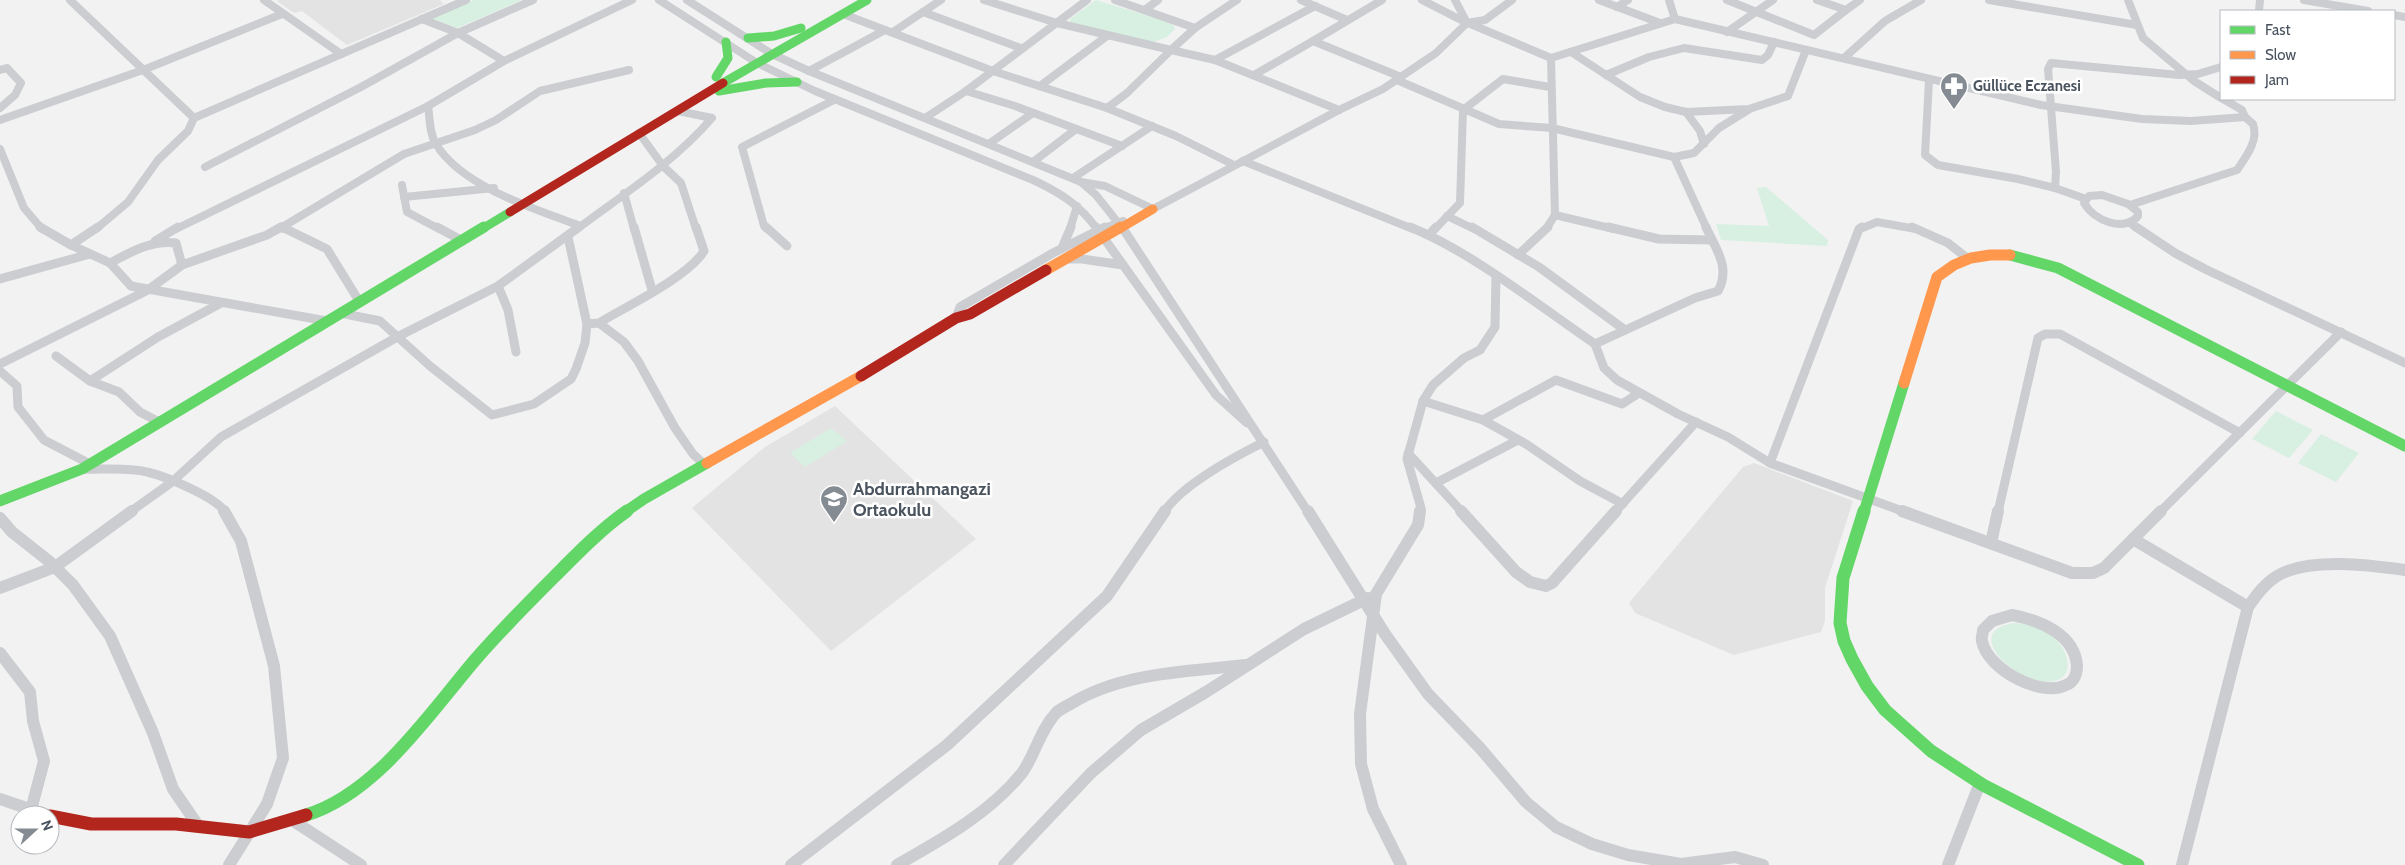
<svg xmlns="http://www.w3.org/2000/svg" width="2405" height="865" font-family="Cabin,sans-serif">
<style>
.education{fill:#e4e3e4}
.green{fill:#d8f0e2}
.lines{fill:none;stroke-linecap:round;stroke-linejoin:round}
.street-far2{stroke:#cbcdd0;stroke-width:8}
.street-far1{stroke:#cbcdd0;stroke-width:9}
.street{stroke:#cbcdd0;stroke-width:12}
.fast-far2{stroke:#63d668;stroke-width:9}
.fast-far1{stroke:#63d668;stroke-width:11}
.fast{stroke:#63d668;stroke-width:13}
.slow-far1{stroke:#ff974d;stroke-width:9}
.slow{stroke:#ff974d;stroke-width:11}
.jam-far2{stroke:#b3261e;stroke-width:9}
.jam-far1{stroke:#b3261e;stroke-width:11}
.jam{stroke:#b3261e;stroke-width:13}
.labels{text-anchor:middle;stroke-width:5;stroke-linejoin:round;paint-order:stroke}
.far-poi-label{font-size:15px;font-weight:bold;fill:#49535e;stroke:#fff;text-anchor:start}
.poi-label{font-size:18px;font-weight:bold;fill:#49535e;stroke:#fff;text-anchor:start}
</style>
<rect width="100%" height="100%" fill="#f2f2f2"/>
<g class="education">
<path d="M279 0H440L444 4 347 45 302 11 294 13 277 1Z"/>
<path d="M835 406 976 539 831 651 692 508 765 447Z"/>
<path d="M1754 463 1853 501 1825 588V621L1821 632 1734 655 1635 613 1629 603 1743 467Z"/>
</g>
<g class="green">
<path d="M473 0H522L457 28 431 18Z"/>
<path d="M1096 0 1168 22 1174 26 1175 29 1167 37 1151 43 1070 23V19Z"/>
<path d="M1766 187 1828 240 1827 246 1721 240 1716 224 1769 226 1757 188Z"/>
<path d="M2276 411 2313 430 2289 458 2252 439Z"/>
<path d="M831 428 847 441 805 467 790 453Z"/>
<path d="M2321 434 2359 453 2336 482 2298 463Z"/>
<path d="M2015 623C2028 624 2040 628 2051 635 2073 652 2077 687 2040 681 2010 677 1962 630 2015 623Z"/>
</g>
<g class="lines">
<g class="street-far2">
<path d="M70 0 194 118 188 131 158 160 128 202 96 229"/>
<path d="M264 0 341 54"/>
<path d="M659 0 757 63 815 91 1033 180C1059 192 1080 205 1097 229"/>
<path d="M687 0 772 54 809 71 1081 182 1105 186 1153 209 1339 110 1383 89 1436 53 1467 23 1455 0"/>
<path d="M984 0 1057 23 1171 50"/>
<path d="M1115 0 1195 28"/>
<path d="M1237 0 1195 28 1171 50 1215 60 1339 110"/>
<path d="M1301 0 1347 20"/>
<path d="M1422 0 1467 23 1485 20 1512 0"/>
<path d="M1599 0 1660 23"/>
<path d="M1727 0 1814 35 1846 10"/>
<path d="M1817 0 1846 10 1860 0"/>
<path d="M1989 0 2137 25"/>
<path d="M2128 0 2143 38 2194 81 2221 98"/>
<path d="M2304 0 2368 11"/>
<path d="M1617 7 1628 0"/>
<path d="M1146 9 1158 0"/>
<path d="M2259 11 2260 0"/>
<path d="M923 12 1021 48"/>
<path d="M843 14 993 71 1107 108 1176 136 1234 165"/>
<path d="M2394 15 2405 17"/>
<path d="M422 19 458 33 533 0"/>
<path d="M1675 19 2041 105 2142 119 2191 121 2245 117 2242 110 2223 99"/>
<path d="M1468 23 1551 58"/>
<path d="M893 32 941 0"/>
<path d="M1727 32 1773 0"/>
<path d="M1313 41 1382 0"/>
<path d="M1571 52 1640 97 1665 107 1686 112 1749 109 1788 96 1806 50"/>
<path d="M1844 58 1885 21 1921 0"/>
<path d="M1215 60 1315 6"/>
<path d="M0 70 7 68 21 83 15 95 0 108"/>
<path d="M809 71 885 30"/>
<path d="M1254 75 1313 41 1401 77"/>
<path d="M1606 75 1649 57 1684 48 1762 60 1768 55 1774 42"/>
<path d="M1397 80 1499 124 1552 128 1674 157 1707 229"/>
<path d="M1929 80 1925 155 1938 165 2018 179 2055 188 2086 199"/>
<path d="M1040 86 1107 36"/>
<path d="M966 91 1015 106 1122 146"/>
<path d="M428 106C430 118 429 133 436 144 461 186 536 210 581 226"/>
<path d="M1107 108 1127 93 1171 50"/>
<path d="M1686 112 1700 131 1704 144"/>
<path d="M194 118 466 0"/>
<path d="M925 118 966 91 1087 0"/>
<path d="M0 120 143 70 282 14"/>
<path d="M639 133 663 166 681 183 696 229"/>
<path d="M990 143 1033 113"/>
<path d="M0 149 24 208 42 229"/>
<path d="M1674 157 1694 153 1719 128 1748 110"/>
<path d="M1243 161 1413 229"/>
<path d="M1033 162 1076 129"/>
<path d="M205 167 361 87 458 33 504 61"/>
<path d="M1073 178 1152 126"/>
<path d="M1081 182 1096 195 1123 229"/>
<path d="M402 185 407 212 439 229"/>
<path d="M2055 188 2056 172 2048 69 2051 63 2179 75 2198 74 2221 67"/>
<path d="M624 193 634 229"/>
<path d="M2102 195 2128 204 2138 212V216C2123 233 2094 220 2084 203L2089 196Z"/>
<path d="M404 197 494 188"/>
<path d="M2130 205 2237 170C2246 157 2259 140 2253 124L2245 117"/>
<path d="M1555 215 1614 229"/>
<path d="M1447 216 1474 229"/>
<path d="M2130 223 2138 229"/>
<path d="M281 227 284 229"/>
<path d="M176 229 428 106 504 61 632 0"/>
<path d="M279 229 404 154 475 130 496 120 540 91 629 70"/>
<path d="M577 229C624 194 674 162 712 118L678 111"/>
<path d="M767 229 764 226 742 147 834 100"/>
<path d="M1070 229 1077 206"/>
<path d="M1102 229 1123 221"/>
<path d="M1435 229 1460 203 1463 110 1503 79 1550 87"/>
<path d="M1546 229 1555 215 1551 58 1675 19 1669 0"/>
<path d="M1860 229 1877 222 1916 229"/>
</g>
<g class="street-far1">
<path d="M40 227 71 245 110 263 131 286 327 321"/>
<path d="M282 227 327 249 359 301"/>
<path d="M437 227 461 240"/>
<path d="M634 227 652 290"/>
<path d="M766 227 787 246"/>
<path d="M1096 227 1216 395 1247 423"/>
<path d="M1122 227 1308 512"/>
<path d="M1410 227C1472 252 1539 306 1595 344L1695 298 1718 291C1731 267 1716 250 1706 227"/>
<path d="M1472 227 1539 267 1625 330"/>
<path d="M1608 227 1659 239 1711 240"/>
<path d="M1912 227 1948 243 1967 258"/>
<path d="M2136 227 2175 253 2205 269 2405 363"/>
<path d="M1429 235 1436 227"/>
<path d="M155 241 178 227"/>
<path d="M71 245 98 227"/>
<path d="M1062 248 1071 227"/>
<path d="M1518 255 1548 227"/>
<path d="M1065 259H1082L1123 265"/>
<path d="M110 263C131 252 151 240 176 243L182 265 267 235 281 227"/>
<path d="M0 279 90 254"/>
<path d="M498 286 508 310 516 352"/>
<path d="M340 313 380 321 430 366 492 415 534 404 571 379 576 369 585 343 587 324 568 237"/>
<path d="M956 318 960 307 1053 253 1105 227"/>
<path d="M599 323 624 342 638 361 675 428 693 454 705 465"/>
<path d="M587 324 599 323C627 306 688 277 704 251L696 227"/>
<path d="M1595 344 1604 368 1617 380 1678 414 1728 437 1770 463 1905 512"/>
<path d="M56 356 90 381"/>
<path d="M0 364 148 290 182 265"/>
<path d="M0 371 17 386 18 407 44 440 90 464"/>
<path d="M1423 401 1483 420 1526 444 1580 481 1623 504"/>
<path d="M1483 420 1556 380 1622 404 1639 393"/>
<path d="M159 422 140 412 119 392 90 381 158 337 221 303"/>
<path d="M1408 453 1462 512"/>
<path d="M1770 463 1859 229 1862 227"/>
<path d="M82 469C103 470 127 467 147 472 165 476 216 497 225 512"/>
<path d="M1436 483 1518 440"/>
<path d="M130 512 172 482 221 437 399 336 498 286 579 227"/>
<path d="M1164 512C1183 484 1234 457 1264 442"/>
<path d="M1420 512 1421 508 1407 459 1423 401 1433 385 1464 358 1480 350 1495 327 1496 276"/>
<path d="M1615 512 1696 422"/>
<path d="M1998 512 2038 338 2045 334H2060L2240 433"/>
<path d="M2160 512 2341 332"/>
</g>
<g class="street">
<path d="M224 511 241 541 274 666 283 758 267 804 229 865"/>
<path d="M1308 511 1385 634 1428 694 1480 748 1526 802 1556 827 1592 844 1628 855 1681 864 1735 857 1763 865"/>
<path d="M1461 511 1516 572 1530 582 1546 586 1552 583 1616 511"/>
<path d="M1902 511 2072 573H2093L2104 568 2161 511"/>
<path d="M0 518 12 532 50 562 73 585 110 636 153 733 173 789 199 827"/>
<path d="M2133 539 2248 607"/>
<path d="M1991 543 1998 511"/>
<path d="M0 588 55 567 132 511"/>
<path d="M2012 615C2039 620 2075 634 2077 666 2077 674 2074 682 2066 685 2041 698 1987 669 1982 641 1981 638 1983 633 1983 630L1992 621Z"/>
<path d="M0 653 30 692 33 721 44 761 31 810"/>
<path d="M0 799 47 815"/>
<path d="M292 820 361 865"/>
<path d="M791 865 947 745 1107 596 1165 511"/>
<path d="M897 865C941 840 990 813 1022 773 1035 755 1040 730 1056 713 1060 709 1067 706 1072 703 1123 672 1187 672 1245 665"/>
<path d="M1004 865 1091 773 1141 730 1206 692 1304 629 1368 598"/>
<path d="M1401 865 1373 809 1361 764 1360 714 1376 594 1418 525 1420 511"/>
<path d="M1948 865 1980 783"/>
<path d="M2182 865 2248 607C2256 596 2264 584 2277 576 2309 557 2369 565 2405 570"/>
</g>
<g class="fast-far2">
<path d="M748 38 774 36 801 28"/>
<path d="M716 77 728 58 726 42"/>
<path d="M723 83 867 0"/>
<path d="M719 91 766 83 797 82"/>
<path d="M482 229 510 212"/>
</g>
<g class="fast-far1">
<path d="M2010 255 2058 268 2405 446"/>
<path d="M0 501 82 469 484 227"/>
<path d="M625 512 644 499 707 463"/>
<path d="M1864 512 1904 383"/>
</g>
<g class="fast">
<path d="M1864 511 1843 578 1840 623 1844 641 1852 659 1867 686 1885 710 1931 751 1983 785 2138 865"/>
<path d="M306 815C376 794 429 714 475 660 500 631 527 604 554 577 577 554 600 530 627 511"/>
</g>
<path class="slow-far1" d="M1119 229 1153 209"/>
<g class="slow">
<path d="M1046 270 1121 227"/>
<path d="M1904 383 1937 277 1954 265 1971 258 1990 255H2010"/>
<path d="M707 463 861 376"/>
</g>
<path class="jam-far2" d="M510 212 723 83"/>
<path class="jam-far1" d="M861 376 956 318 970 314 1046 270"/>
<path class="jam" d="M50 816 91 824H176L249 832 306 815"/>
</g>
<defs>
<g id="pharmacy-pin" transform="scale(1.4375)"><path d="M0 17L-7.5 6A9.5 9.5 0 1 1 7.5 6Z" fill="#848b92" stroke="#fff"/><path d="M-2-6h4v4h4v4h-4v4h-4v-4h-4v-4h4Z" fill="#fff"/></g>
<g id="school-pin" transform="scale(1.4375)"><path d="M0 17L-7.5 6A9.5 9.5 0 1 1 7.5 6Z" fill="#848b92" stroke="#fff"/><path d="M0-5L7-2L0 1L-7-2ZM-4 1L0 2.5L4 1V4Q0 6-4 4Z" fill="#fff"/></g>
</defs>
<g fill-rule="evenodd">
<use href="#pharmacy-pin" x="1954" y="86"/>
<use href="#school-pin" x="834" y="499"/>
</g>
<g class="labels">
<g class="far-poi-label">
<text x="1973" y="91">Güllüce Eczanesi</text>
</g>
<g class="poi-label">
<text x="853" y="495">Abdurrahmangazi<tspan x="853" dy="21">Ortaokulu</tspan></text>
</g>
</g>
<rect x="2220" y="10" width="175" height="90" fill="#ffffff" stroke="#b6babf"/>
<rect x="2230" y="26" width="25" height="8" fill="#63d668" stroke="#b6babf"/>
<text x="2265" y="35" font-size="15" fill="#49535e">Fast</text>
<rect x="2230" y="51" width="25" height="8" fill="#ff974d" stroke="#b6babf"/>
<text x="2265" y="60" font-size="15" fill="#49535e">Slow</text>
<rect x="2230" y="76" width="25" height="8" fill="#b3261e" stroke="#b6babf"/>
<text x="2265" y="85" font-size="15" fill="#49535e">Jam</text>
<g transform="translate(35 830) rotate(69)"><circle r="24" fill="#ffffff" stroke="#b6babf"/>
<path d="M0-4L9 19L0 12L-9 19Z" fill="#848b92"/>
<text y="-8" font-size="14" font-weight="bold" text-anchor="middle" fill="#49535e">N</text>
</g>
</svg>
